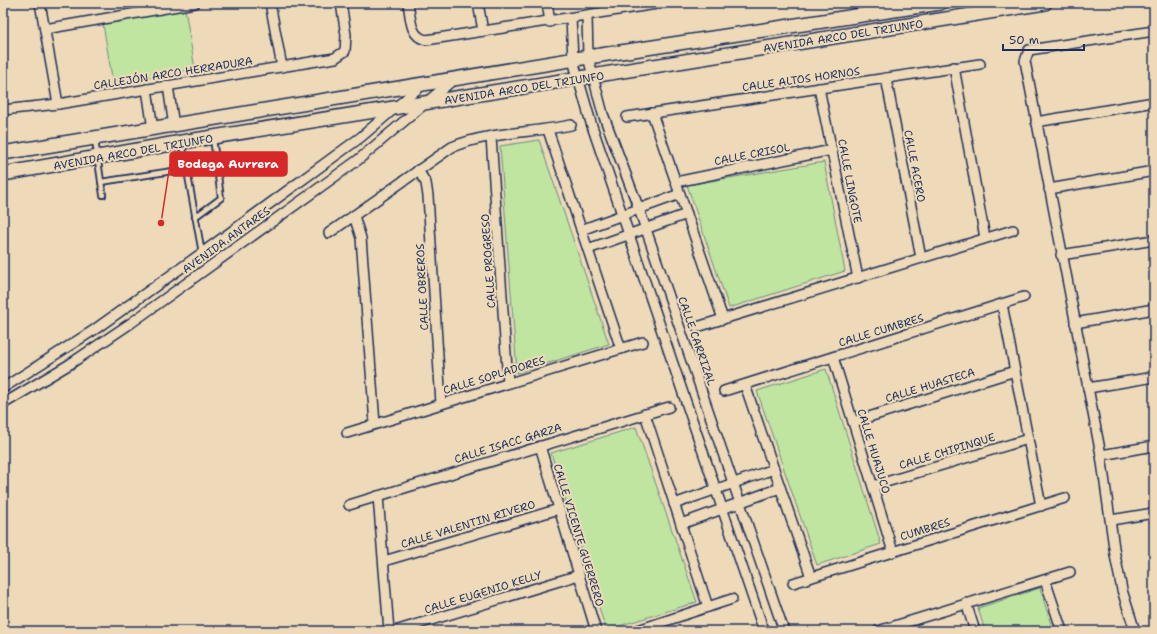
<svg xmlns="http://www.w3.org/2000/svg" width="1157" height="634" font-family="'Shantell Sans',sans-serif">
<style>
.green{fill:#bfe5a0;stroke:#6d8a7f}
.lines{fill:none;stroke-linecap:round;stroke-linejoin:round}
.lane-casing{stroke:#1b2f5e;stroke-width:8}
.street-casing{stroke:#1b2f5e;stroke-width:12}
.secondary-casing{stroke:#1b2f5e;stroke-width:16}
.lane{stroke:#eedab8;stroke-width:4.5}
.street{stroke:#eedab8;stroke-width:9}
.secondary{stroke:#eedab8;stroke-width:13}
.labels{text-anchor:middle;stroke-width:4;stroke-linejoin:round;paint-order:stroke}
.street-label{font-size:11px;fill:#1b2f5e;stroke:#eedab8}
.leader{fill:none;stroke:#d62828;stroke-width:1.5}
.callout-dot{fill:#d62828;stroke:#eedab8;stroke-width:1.5}
.callout{fill:#d62828;stroke:#d62828;stroke-width:1.5}
.callout-label{font-size:12px;text-anchor:middle;font-weight:bold;fill:#fff}
</style>
<rect width="100%" height="100%" fill="#eedab8"/>
<filter id="ink" filterUnits="userSpaceOnUse"><feTurbulence type="fractalNoise" baseFrequency=".025" numOctaves="2"/><feDisplacementMap in="SourceGraphic" scale="8" xChannelSelector="R" yChannelSelector="G"/><feConvolveMatrix kernelMatrix="1 2 1 2 8 2 1 2 1" color-interpolation-filters="sRGB"/></filter>
<g filter="url(#ink)">
<g class="green">
<path d="M185 9 195 69 113 83 103 24Z"/>
<path d="M539 140 609 344 517 373 500 146Z"/>
<path d="M824 162 845 271 729 308 687 185Z"/>
<path d="M826 369 881 544 817 565 757 391Z"/>
<path d="M636 427 697 602 606 630 551 453Z"/>
<path d="M1040 588 1053 631H985L978 608Z"/>
</g>
<g class="lines">
<g class="lane-casing">
<g id="lane">
<path d="M95 140 103 195"/>
<path d="M182 143 202 253"/>
<path d="M101 182 218 164"/>
<path d="M195 217 221 198 213 138"/>
</g>
</g>
<g class="street-casing">
<g id="street">
<path d="M40 3 58 104"/>
<path d="M270 3 282 67"/>
<path d="M408 3C411 17 409 36 426 40L663 3"/>
<path d="M478 3 483 31"/>
<path d="M547 3 550 22"/>
<path d="M587 16 588 57 603 114 639 209 784 631"/>
<path d="M571 18 573 60 591 123 764 631"/>
<path d="M45 29 195 3"/>
<path d="M954 67 985 238"/>
<path d="M886 78 921 258"/>
<path d="M168 86 174 126"/>
<path d="M819 88 858 278"/>
<path d="M147 89 153 129"/>
<path d="M3 110 58 104 335 58 345 51 346 35 341 3"/>
<path d="M652 113 723 319"/>
<path d="M627 117 980 64"/>
<path d="M1036 122 1154 102"/>
<path d="M548 130 621 349"/>
<path d="M491 137 508 383"/>
<path d="M418 170 426 183 428 196 441 404"/>
<path d="M676 182 832 150"/>
<path d="M1049 189 1154 171"/>
<path d="M354 216 361 238 375 424"/>
<path d="M581 230 680 194"/>
<path d="M329 233 452 147C488 132 533 133 571 125"/>
<path d="M588 249 687 214"/>
<path d="M1061 255 1154 240"/>
<path d="M1002 304 1041 506"/>
<path d="M1075 323 1154 309"/>
<path d="M697 327 1013 230"/>
<path d="M833 357 893 552"/>
<path d="M745 385 811 577"/>
<path d="M3 388 94 330 202 253 361 137 422 85"/>
<path d="M1088 388 1154 377"/>
<path d="M724 391 1024 297"/>
<path d="M3 404 70 364 131 323 358 160 453 80"/>
<path d="M645 414 708 607"/>
<path d="M853 422 1015 371"/>
<path d="M347 433 643 342"/>
<path d="M540 446 596 631"/>
<path d="M1101 455 1154 446"/>
<path d="M873 486 1028 439"/>
<path d="M378 496 389 631"/>
<path d="M674 504 774 469"/>
<path d="M349 505 669 407"/>
<path d="M1111 520 1154 513"/>
<path d="M681 524 780 488"/>
<path d="M384 561 559 509"/>
<path d="M1045 580 1062 631"/>
<path d="M793 583 1065 498"/>
<path d="M966 603 975 631"/>
<path d="M395 631 579 575"/>
<path d="M635 631 732 599"/>
<path d="M878 631 1070 572"/>
<path d="M1135 631 1122 590 1115 555 1101 455 1025 61 1029 50 1154 31"/>
</g>
</g>
<g class="secondary-casing">
<g id="secondary">
<path d="M3 153 588 57 940 3"/>
<path d="M3 174 182 142 1045 3"/>
</g>
</g>
<use href="#lane" class="lane"/>
<use href="#street" class="street"/>
<use href="#secondary" class="secondary"/>
</g>
</g>
<g class="labels">
<g class="street-label">
<text transform="translate(843 36) rotate(-9)" y="4">AVENIDA ARCO DEL TRIUNFO</text>
<text transform="translate(173 73) rotate(-9)" y="4">CALLEJÓN ARCO HERRADURA</text>
<text transform="translate(801 79) rotate(-8)" y="4">CALLE ALTOS HORNOS</text>
<text transform="translate(524 88) rotate(-9)" y="4">AVENIDA ARCO DEL TRIUNFO</text>
<text transform="translate(133 152) rotate(-10)" y="4">AVENIDA ARCO DEL TRIUNFO</text>
<text transform="translate(752 154) rotate(-11)" y="4">CALLE CRISOL</text>
<text transform="translate(915 166) rotate(79)" y="4">CALLE ACERO</text>
<text transform="translate(850 181) rotate(79)" y="4">CALLE LINGOTE</text>
<text transform="translate(226 240) rotate(-36)" y="4">AVENIDA ANTARES</text>
<text transform="translate(488 261) rotate(-94)" y="4">CALLE PROGRESO</text>
<text transform="translate(422 287) rotate(-93)" y="4">CALLE OBREROS</text>
<text transform="translate(881 330) rotate(-17)" y="4">CALLE CUMBRES</text>
<text transform="translate(697 341) rotate(71)" y="4">CALLE CARRIZAL</text>
<text transform="translate(494 375) rotate(-17)" y="4">CALLE SOPLADORES</text>
<text transform="translate(930 385) rotate(-17)" y="4">CALLE HUASTECA</text>
<text transform="translate(508 443) rotate(-17)" y="4">CALLE ISACC GARZA</text>
<text transform="translate(874 451) rotate(73)" y="4">CALLE HUAJUCO</text>
<text transform="translate(947 451) rotate(-17)" y="4">CALLE CHIPINQUE</text>
<text transform="translate(468 524) rotate(-17)" y="4">CALLE VALENTIN RIVERO</text>
<text transform="translate(925 529) rotate(-17)" y="4">CUMBRES</text>
<text transform="translate(579 535) rotate(73)" y="4">CALLE VICENTE GUERRERO</text>
<text transform="translate(483 592) rotate(-17)" y="4">CALLE EUGENIO KELLY</text>
</g>
</g>
<path class="leader" d="M161 223L170 164"/>
<circle class="callout-dot" cx="161" cy="223" r="4"/>
<rect class="callout" x="170" y="152" width="117" height="24" rx="4"/>
<g class="callout-label">
<text x="228" y="168">Bodega Aurrera</text>
</g>
<rect width="1157" height="634" fill="none" stroke="#eedab8" stroke-width="16"/>
<rect x="8" y="8" width="1141" height="618" fill="none" stroke="#1b2f5e" stroke-width="1.5" filter="url(#ink)"/>
<path d="M1003 44v6h81v-6" fill="none" stroke="#1b2f5e" stroke-width="2"/>
<text x="1009" y="44" font-size="12" fill="#1b2f5e" stroke="#eedab8" stroke-width="3" paint-order="stroke">50 m</text>
</svg>
